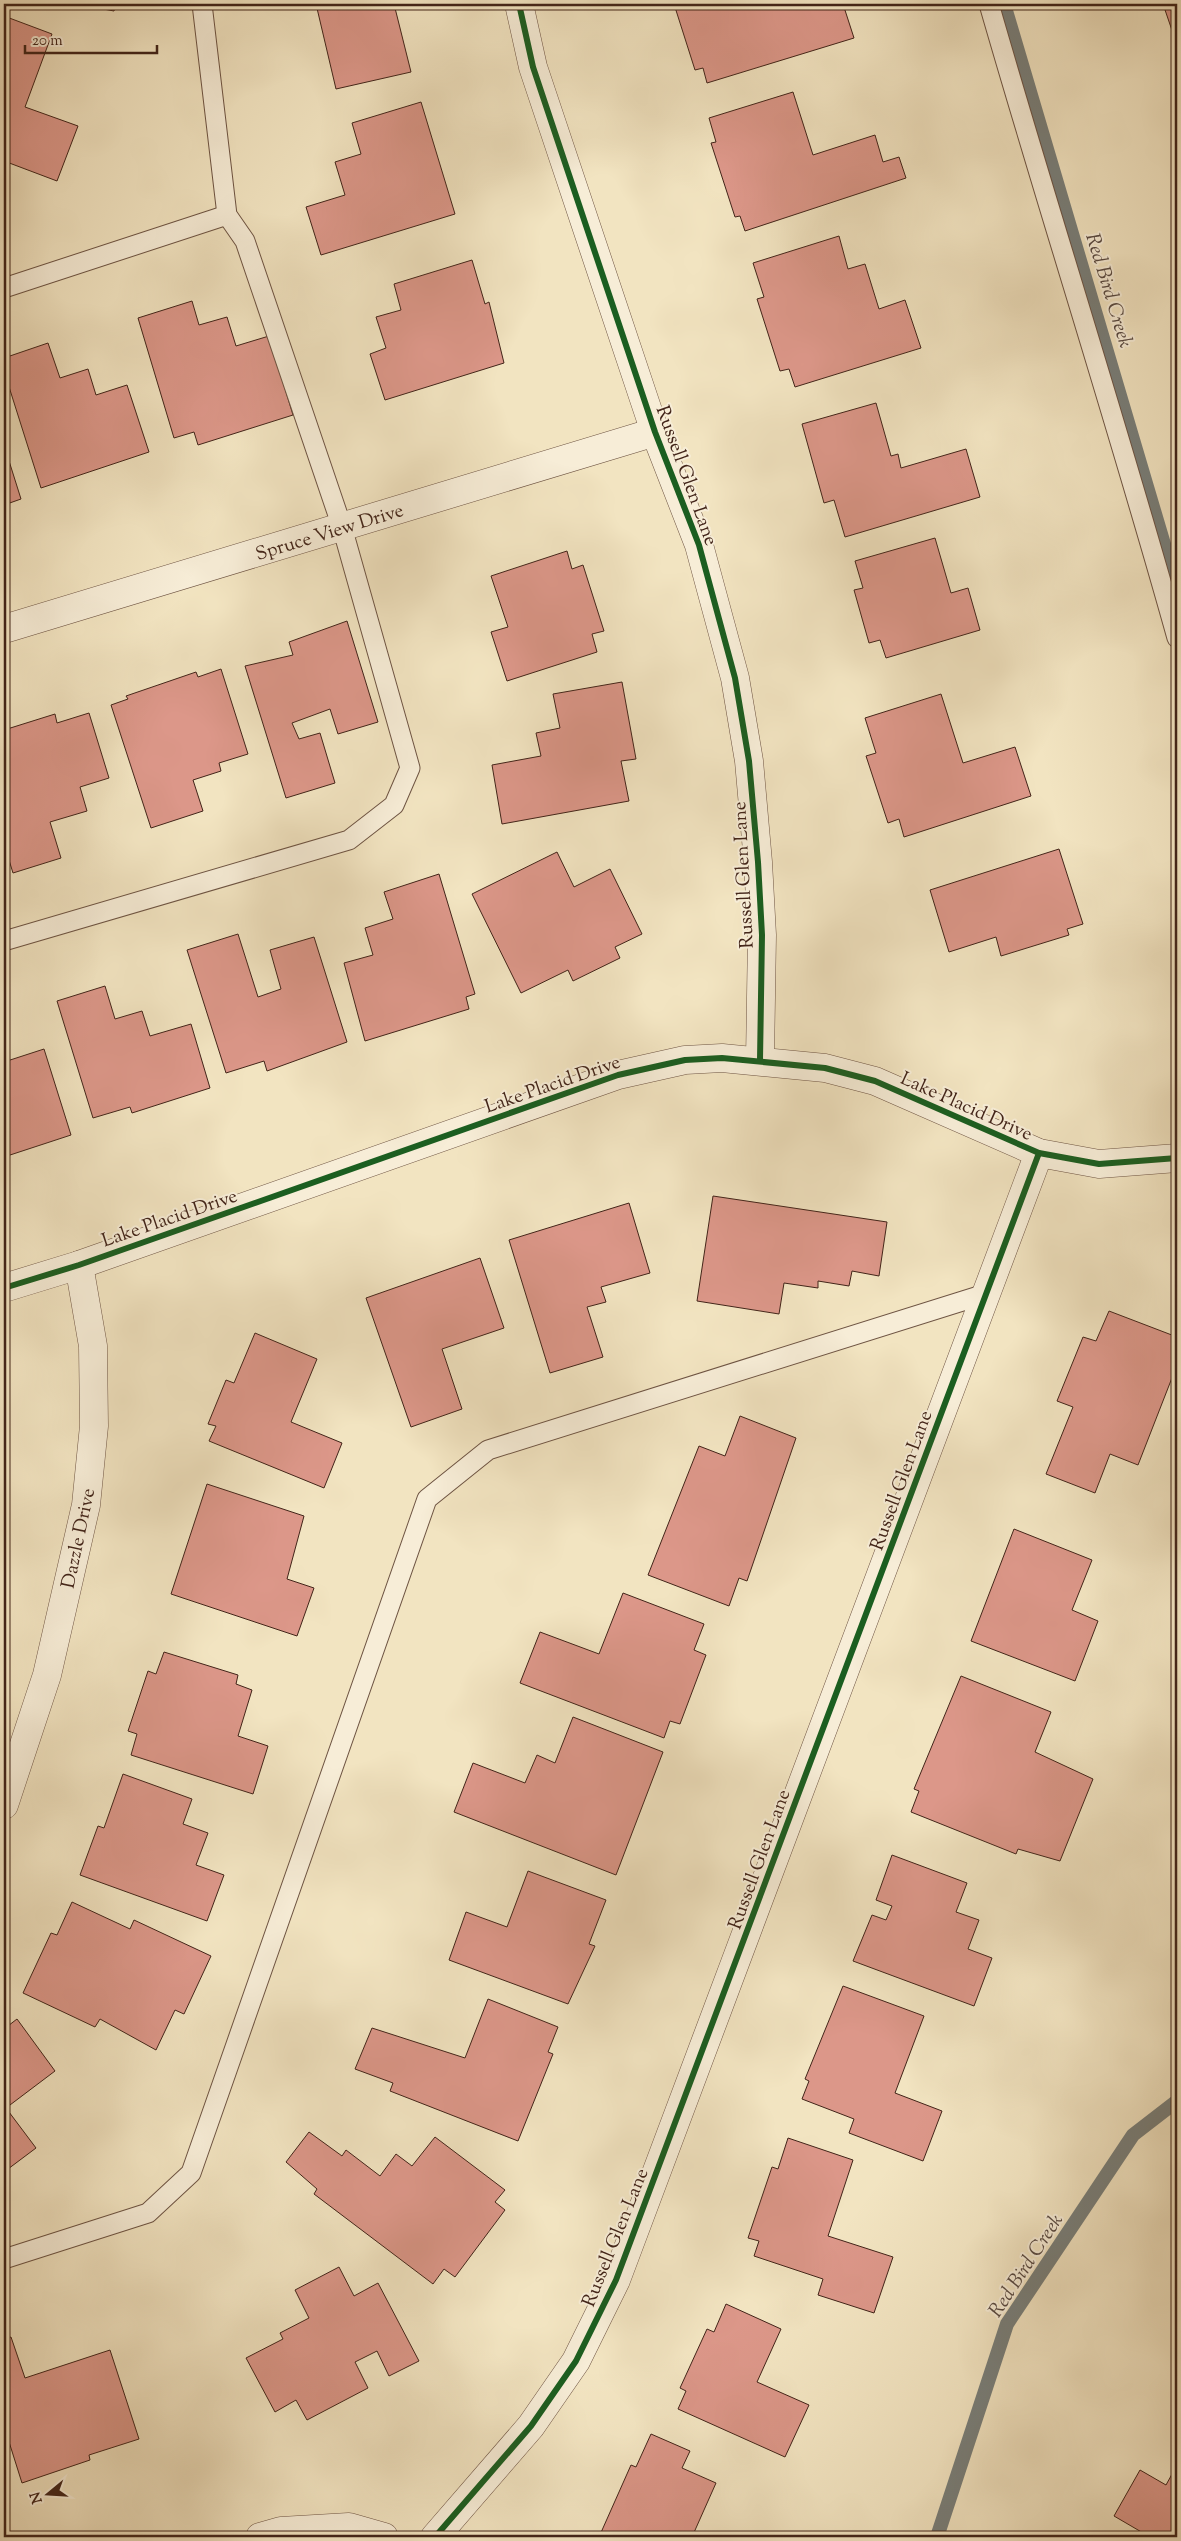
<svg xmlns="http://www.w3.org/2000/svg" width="1181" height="2541" font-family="'Sorts Mill Goudy',serif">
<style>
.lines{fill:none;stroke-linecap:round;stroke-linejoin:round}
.stream{stroke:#797f7a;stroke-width:14}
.building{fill:#dc9789;stroke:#422419}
.service-casing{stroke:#6e5443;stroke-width:21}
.minor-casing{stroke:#6e5443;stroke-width:29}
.tertiary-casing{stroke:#6e5443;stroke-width:29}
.service{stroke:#f7edd7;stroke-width:19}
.minor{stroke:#f7edd7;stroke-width:28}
.tertiary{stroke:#f7edd7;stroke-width:28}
.cycleway-casing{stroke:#f7edd7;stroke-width:9}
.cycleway{stroke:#1b5e20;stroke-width:6}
.labels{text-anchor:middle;stroke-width:4;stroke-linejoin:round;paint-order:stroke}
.street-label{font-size:19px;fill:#422419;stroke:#f7edd7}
.water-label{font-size:20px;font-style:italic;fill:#594a42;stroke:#f7edd7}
</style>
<rect width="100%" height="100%" fill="#f2e4c1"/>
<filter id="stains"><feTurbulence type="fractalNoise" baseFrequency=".004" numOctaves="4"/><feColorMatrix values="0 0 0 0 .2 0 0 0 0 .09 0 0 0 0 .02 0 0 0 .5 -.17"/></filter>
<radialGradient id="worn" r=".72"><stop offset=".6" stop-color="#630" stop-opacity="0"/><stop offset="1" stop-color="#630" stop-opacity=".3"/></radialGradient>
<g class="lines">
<g class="stream">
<path d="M1004 4 1177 588"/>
<path d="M937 2537 1007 2324 1133 2135 1177 2101"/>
</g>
</g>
<g class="building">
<path d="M77 4H116L114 11Z"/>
<path d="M316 4H394L411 72 336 89Z"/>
<path d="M674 4H843L854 38 707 83 703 68 695 70Z"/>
<path d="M1163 4H1177V45Z"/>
<path d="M4 16 52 34 25 107 78 126 57 181 4 161Z"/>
<path d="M793 92 813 155 875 135 883 162 899 157 906 178 745 231 740 216 735 217 711 143 716 142 709 118Z"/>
<path d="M421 102 455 214 321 255 306 207 345 195 335 162 361 154 352 123Z"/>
<path d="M839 236 848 269 865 264 879 309 905 300 921 348 795 387 789 369 780 371 757 299 764 297 753 263Z"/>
<path d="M472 260 485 304 489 302 504 363 385 400 370 354 386 348 376 317 401 310 394 284Z"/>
<path d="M192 301 199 325 227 317 236 346 269 336 293 415 198 445 194 432 174 438 138 318Z"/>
<path d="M48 343 60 378 88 369 96 395 127 385 149 452 41 488 4 371V358Z"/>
<path d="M876 403 891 456 898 454 901 468 966 449 980 497 845 537 834 500 824 503 802 424Z"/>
<path d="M4 445 21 499 4 505Z"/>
<path d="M935 538 951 593 968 588 980 630 886 658 880 640 869 643 854 590 863 588 855 561Z"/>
<path d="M567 551 572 569 583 565 604 631 592 634 597 652 507 681 491 632 508 627 491 576Z"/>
<path d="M347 621 378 722 338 734 330 709 292 723 299 739 320 733 335 783 286 798 245 666 293 655 289 642Z"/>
<path d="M221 669 248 754 219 763 221 771 193 780 203 811 151 828 111 705 128 699 126 696 196 672 198 677Z"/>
<path d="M622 682 636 759 621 761 629 801 502 824 492 765 541 756 536 733 560 728 553 694Z"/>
<path d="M941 694 963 763 1015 747 1031 796 904 837 899 819 888 823 866 756 876 753 865 718Z"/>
<path d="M89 713 109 778 80 787 87 811 50 822 61 858 13 873 4 844V730L55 714 57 723Z"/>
<path d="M1059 849 1083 924 1067 929 1069 935 1001 956 996 937 949 952 930 890Z"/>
<path d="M557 852 574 887 610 869 642 934 615 947 620 958 573 981 568 970 521 993 472 894Z"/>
<path d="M439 874 475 994 466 997 469 1009 365 1041 344 963 373 955 365 928 393 919 384 892Z"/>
<path d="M238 934 258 997 281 989 270 950 314 937 347 1042 267 1071 264 1061 226 1073 187 950Z"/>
<path d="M105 986 115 1019 142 1011 150 1036 191 1024 210 1088 132 1113 130 1107 93 1118 57 1001Z"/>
<path d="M44 1049 71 1135 7 1156 4 1151V1062Z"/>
<path d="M713 1196 887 1222 879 1276 852 1271 849 1286 818 1281V1288L784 1283 779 1314 697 1301Z"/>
<path d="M629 1203 650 1273 601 1287 606 1302 587 1307 603 1357 550 1373 509 1240Z"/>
<path d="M480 1258 504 1328 442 1349 462 1409 411 1427 366 1298Z"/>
<path d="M1109 1311 1177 1337V1365L1138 1465 1110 1454 1095 1493 1046 1474 1073 1407 1057 1401 1083 1337 1096 1341Z"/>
<path d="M255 1333 317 1359 291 1422 342 1443 324 1488 209 1441 216 1426 208 1424 226 1380 234 1383Z"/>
<path d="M740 1416 796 1438 747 1581 739 1578 729 1606 648 1575 699 1446 725 1456Z"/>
<path d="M207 1484 304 1516 287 1579 314 1588 297 1636 171 1594Z"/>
<path d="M1014 1529 1092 1560 1072 1610 1098 1621 1075 1681 971 1641Z"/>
<path d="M623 1593 704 1624 694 1650 706 1655 680 1724 670 1721 664 1738 520 1683 540 1632 599 1654Z"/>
<path d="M164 1652 238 1675 236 1684 252 1690 238 1736 268 1746 253 1794 131 1755 137 1734 128 1731 148 1671 156 1674Z"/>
<path d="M961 1676 1051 1712 1035 1752 1093 1779 1060 1861 1018 1849 1016 1854 911 1812 919 1791 914 1789Z"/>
<path d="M573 1717 663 1752 616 1875 454 1812 473 1763 525 1783 537 1755 555 1763Z"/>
<path d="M123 1774 192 1799 183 1824 208 1833 196 1865 224 1875 207 1921 80 1875 98 1826 104 1828Z"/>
<path d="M892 1855 967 1883 956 1912 979 1920 968 1949 992 1958 974 2006 853 1961 872 1915 886 1920 892 1906 876 1900Z"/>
<path d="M528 1871 606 1900 589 1944 595 1946 568 2004 449 1960 466 1912 507 1927Z"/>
<path d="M72 1902 130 1929 134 1920 211 1956 184 2014 175 2010 156 2050 100 2019 95 2027 23 1993 51 1933 57 1935Z"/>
<path d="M843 1986 924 2016 895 2093 942 2111 923 2161 849 2133 854 2119 802 2099 809 2081 805 2079Z"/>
<path d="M488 1999 558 2027 548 2052 553 2054 518 2141 390 2091 393 2083 355 2069 372 2028 465 2058Z"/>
<path d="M17 2019 55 2071 6 2108 36 2148 4 2172V2029Z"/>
<path d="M309 2132 342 2156 346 2150 380 2176 396 2154 412 2166 435 2137 505 2190 495 2202 505 2210 455 2277 444 2269 433 2284 314 2194 317 2189 286 2162Z"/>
<path d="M788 2138 853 2160 828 2236 893 2257 874 2313 818 2295 823 2279 754 2256 759 2241 748 2238 772 2167 778 2169Z"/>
<path d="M339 2267 354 2296 378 2283 419 2361 389 2376 377 2351 355 2362 368 2388 307 2420 296 2400 275 2412 246 2358 283 2339 280 2333 309 2318 295 2290Z"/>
<path d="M726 2304 781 2329 757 2382 809 2405 785 2457 678 2409 686 2391 680 2388 707 2329 714 2332Z"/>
<path d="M11 2337 25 2378 110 2350 139 2439 89 2455 90 2460 22 2483 4 2426V2339Z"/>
<path d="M651 2434 690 2451 682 2468 716 2483 692 2537H599L631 2465 636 2467Z"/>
<path d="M1177 2465V2537H1150L1114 2516 1140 2470 1166 2485Z"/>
</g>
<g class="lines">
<g class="service-casing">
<g id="service">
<path d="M989 4C1050 216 1118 426 1177 638"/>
<path d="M4 288 227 215"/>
<path d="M4 941 349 840 394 805 410 768 342 527 245 241 227 215 202 4"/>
<path d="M4 2259 148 2213 191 2173 427 1499 488 1450 985 1294"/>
</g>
</g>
<g class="minor-casing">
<g id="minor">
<path d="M519 4 533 67 655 432 699 545 735 678 749 761 758 862 762 935 760 1060"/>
<path d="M4 629 655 432"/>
<path d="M4 1805 47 1675 86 1505 94 1426 93 1346 79 1265"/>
<path d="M260 2537 281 2531 349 2527 384 2537"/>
<path d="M435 2537 531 2426 576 2361 616 2280 1039 1153"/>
</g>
</g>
<g class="tertiary-casing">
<path id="tertiary" d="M4 1288 79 1265 618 1075 685 1060 722 1058 825 1068 875 1081 1039 1153 1099 1164 1177 1158"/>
</g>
<use href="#service" class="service"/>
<use href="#minor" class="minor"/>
<use href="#tertiary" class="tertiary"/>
<g class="cycleway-casing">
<g id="cycleway">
<path d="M519 4 533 67 655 432 699 545 735 678 749 761 758 862 762 935 760 1060"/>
<path d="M4 1288 79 1265 618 1075 685 1060 722 1058 825 1068 875 1081 1039 1153 1099 1164 1177 1158"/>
<path d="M435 2537 531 2426 576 2361 616 2280 1039 1153"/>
</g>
</g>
<use href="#cycleway" class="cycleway"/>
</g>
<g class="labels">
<g class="street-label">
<text transform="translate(688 475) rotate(70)" y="7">Russell Glen Lane</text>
<text transform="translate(329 531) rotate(-17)" y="7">Spruce View Drive</text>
<text transform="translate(742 875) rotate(-93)" y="7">Russell Glen Lane</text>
<text transform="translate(552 1083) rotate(-19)" y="7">Lake Placid Drive</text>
<text transform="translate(967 1105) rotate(24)" y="7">Lake Placid Drive</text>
<text transform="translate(169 1217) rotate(-19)" y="7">Lake Placid Drive</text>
<text transform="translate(900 1480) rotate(-70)" y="7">Russell Glen Lane</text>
<text transform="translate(77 1538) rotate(-78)" y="7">Dazzle Drive</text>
<text transform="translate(758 1859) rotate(-70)" y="7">Russell Glen Lane</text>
<text transform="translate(614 2237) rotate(-68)" y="7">Russell Glen Lane</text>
</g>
<g class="water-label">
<text transform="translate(1110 290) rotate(73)" y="7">Red Bird Creek</text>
<text transform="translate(1025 2265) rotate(-57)" y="7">Red Bird Creek</text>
</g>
</g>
<rect width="1181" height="2541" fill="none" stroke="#f2e4c1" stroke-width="20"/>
<rect x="5" y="5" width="1171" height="2531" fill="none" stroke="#422419" stroke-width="2.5"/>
<rect x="10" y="10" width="1161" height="2521" fill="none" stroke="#422419"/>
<g transform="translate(48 2494) rotate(252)" stroke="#f7edd7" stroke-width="4" paint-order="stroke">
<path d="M0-4L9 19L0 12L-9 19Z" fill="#422419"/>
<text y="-8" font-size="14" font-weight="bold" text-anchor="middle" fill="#422419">N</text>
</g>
<path d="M25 45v8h132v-8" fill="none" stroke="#422419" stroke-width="2.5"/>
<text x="32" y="45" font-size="15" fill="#422419" stroke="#f7edd7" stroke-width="4" paint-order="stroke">20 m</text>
<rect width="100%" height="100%" filter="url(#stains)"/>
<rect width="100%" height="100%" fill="url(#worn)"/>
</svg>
